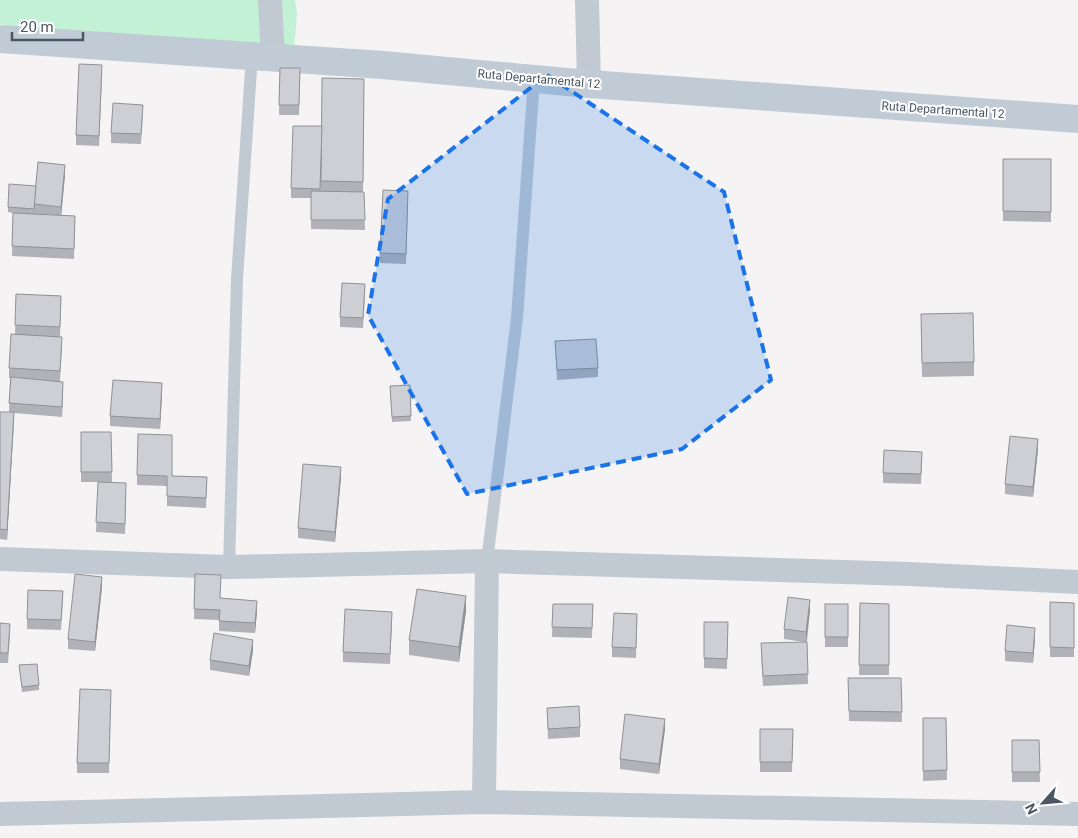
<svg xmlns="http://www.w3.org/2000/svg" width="1078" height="838" font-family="Roboto,sans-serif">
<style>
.green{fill:#c3f1d5}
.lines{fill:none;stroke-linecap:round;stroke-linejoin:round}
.lane{stroke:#c1cad2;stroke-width:12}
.street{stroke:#c1cad2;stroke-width:24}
.secondary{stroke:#c1cbd6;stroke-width:28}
.wall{fill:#b0b2b7}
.shaded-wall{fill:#909195}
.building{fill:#cdcfd5;stroke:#909195}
.marked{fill:#1a73e8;fill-opacity:0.2;stroke:#1a73e8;stroke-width:4;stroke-dasharray:10 6;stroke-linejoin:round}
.labels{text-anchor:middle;stroke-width:4;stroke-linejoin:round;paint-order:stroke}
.street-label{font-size:12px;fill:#4a5661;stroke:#fff}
</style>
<rect width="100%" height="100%" fill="#f5f3f3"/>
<path class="green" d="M0 0H295L297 13 294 51 99 43 0 24Z"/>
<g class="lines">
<g class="lane">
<path d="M487 561 517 318 534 79"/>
<path d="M229 567 237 279 252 55"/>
</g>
<g class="street">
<path d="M270 0 273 58"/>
<path d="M587 0 589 84"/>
<path d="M0 559 229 567 487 561 909 574 1078 582"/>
<path d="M484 802 487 561"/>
<path d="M0 814 484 802 1078 814"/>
</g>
<path class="secondary" d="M0 39 383 65 589 84 1078 119"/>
</g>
<g class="wall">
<path d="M280 68H300L299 115H279Z"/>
<path d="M102 75 99 146 76 145V135Z"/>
<path d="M364 79 363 192H364L365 230 311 229V198H291V188L322 126Z"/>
<path d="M143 115 141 144 111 143V133Z"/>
<path d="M1003 159H1051V222L1003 221Z"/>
<path d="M65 175 61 215 75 216 74 259 12 256 13 213 8 212V207L36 186Z"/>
<path d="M408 201 406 264 380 263V253Z"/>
<path d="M16 294 61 296 60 337 62 347 60 381 63 391 62 417 14 413 7 540 0 539V412H9L10 378H9V368L15 334Z"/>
<path d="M365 294 363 328 340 327V317Z"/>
<path d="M921 314 974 362V376L922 377Z"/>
<path d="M555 341 598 368V377L557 380Z"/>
<path d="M410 385 411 421 392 422 390 386Z"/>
<path d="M162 393 160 429 110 426V416Z"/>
<path d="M81 432H111L112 482H102L126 493 125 534 96 532 98 482H81Z"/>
<path d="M1038 449 1033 497 1005 494V484Z"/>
<path d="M922 461 921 484 883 483V473Z"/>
<path d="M137 475 207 477 206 508 167 506V486L137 485Z"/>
<path d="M341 477 335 542 298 538V528Z"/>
<path d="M195 574 221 598 257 611 255 633 219 631V620L194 619Z"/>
<path d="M102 587 95 651 68 649V639Z"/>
<path d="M63 601 61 630 27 629V619Z"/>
<path d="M1050 602 1074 603V657H1050Z"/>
<path d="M860 603 889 604V675H859Z"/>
<path d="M553 604H593L592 638 552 637Z"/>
<rect x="825" y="604" width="23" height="43"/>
<path d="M810 610 807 642 808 684 763 686 761 653 804 642 784 639V629Z"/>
<path d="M466 611 459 662 409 655V640Z"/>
<path d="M637 614 636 658 612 657V647Z"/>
<path d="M392 622 390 664 343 662V652Z"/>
<path d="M704 622H728L727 669 704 668Z"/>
<path d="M0 623 10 634 8 663H0Z"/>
<path d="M1035 638 1033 663 1005 661V651Z"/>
<path d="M253 650 249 676 210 670V660Z"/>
<path d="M19 665 39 685V690L22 692Z"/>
<path d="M848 678H901L902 722 849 721Z"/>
<path d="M111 690 109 773H77V763Z"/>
<path d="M547 708 580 727V737L548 739Z"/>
<path d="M923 718H946L947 780 923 781Z"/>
<path d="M665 729 659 774 620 769V759Z"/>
<path d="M793 729 792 772H760V762Z"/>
<path d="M1012 740H1039L1040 782H1012Z"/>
</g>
<g class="shaded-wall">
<path d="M65 165V175L61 217V207Z"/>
<path d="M63 382V391L62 417V407Z"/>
<path d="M162 383V393L160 429V419Z"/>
<path d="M14 412V422L7 540V530Z"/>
<path d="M1038 439V449L1033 497V487Z"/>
<path d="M341 467V477L335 542V532Z"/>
<path d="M102 577V587L95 651V642Z"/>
<path d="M466 596V611L459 662V647Z"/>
<path d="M810 600V610L806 642V632Z"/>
<path d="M257 601V611L255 633V623Z"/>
<path d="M1035 628V638L1033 663V653Z"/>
<path d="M253 640V650L249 676V666Z"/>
<path d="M665 719V729L659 774V764Z"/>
</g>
<g class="building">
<path d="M79 64 102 65 99 136 76 135Z"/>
<path d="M280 68H300L299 105H279Z"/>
<path d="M322 78 364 79 363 182 321 181Z"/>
<path d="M113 103 143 105 141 134 111 133Z"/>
<path d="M293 126H322L320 189 291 188Z"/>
<path d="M1003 159H1051V212L1003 211Z"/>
<path d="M38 162 65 165 61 207 34 204Z"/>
<path d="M9 184 36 186 34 209 8 207Z"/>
<path d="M383 190 408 191 406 254 380 253Z"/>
<path d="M311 191 364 192 365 220H311Z"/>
<path d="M13 213 75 216 74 249 12 246Z"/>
<path d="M342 283 365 284 363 318 340 317Z"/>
<path d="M16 294 61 296 60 327 15 325Z"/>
<path d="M973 313 974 362 922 363 921 314Z"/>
<path d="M11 334 62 337 60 371 9 368Z"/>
<path d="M596 339 598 368 557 370 555 341Z"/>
<path d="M11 377 63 382 62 407 9 403Z"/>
<path d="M113 380 162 383 160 419 110 416Z"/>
<path d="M410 385 411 416 392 417 390 386Z"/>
<path d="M0 412H14L7 530 0 529Z"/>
<path d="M81 432H111L112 472H81Z"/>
<path d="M138 434 172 435V476L207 477 206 498 167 496V476L137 475Z"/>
<path d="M1010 436 1038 439 1033 487 1005 484Z"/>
<path d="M884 450 922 452 921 474 883 473Z"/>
<path d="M303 464 341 467 335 532 298 528Z"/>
<path d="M98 482 126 483 125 524 96 522Z"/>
<path d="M75 574 102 577 95 642 68 639Z"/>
<path d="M195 574 221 575 220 598 257 601 255 623 219 621 220 610 194 609Z"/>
<path d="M417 589 466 596 459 647 409 640Z"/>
<path d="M28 590 63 591 61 620 27 619Z"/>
<path d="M788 597 810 600 806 632 784 629Z"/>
<path d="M1050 602 1074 603V648L1050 647Z"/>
<path d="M860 603 889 604V665H859Z"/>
<path d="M553 604H593L592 628 552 627Z"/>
<rect x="825" y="604" width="23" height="33"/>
<path d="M345 609 392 612 390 654 343 652Z"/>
<path d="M614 613 637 614 636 648 612 647Z"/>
<path d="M704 622H728L727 659 704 658Z"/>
<path d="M0 623 10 624 8 653H0Z"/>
<path d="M1007 625 1035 628 1033 653 1005 651Z"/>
<path d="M214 633 253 640 249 666 210 660Z"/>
<path d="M807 642 808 674 763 676 761 643Z"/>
<path d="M37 664 39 685 22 687 19 665Z"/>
<path d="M848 678H901L902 712 849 711Z"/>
<path d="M80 689 111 690 109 763H77Z"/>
<path d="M579 706 580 727 548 729 547 708Z"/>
<path d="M625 714 665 719 659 764 620 759Z"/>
<path d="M923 718H946L947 770 923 771Z"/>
<path d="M760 729H793L792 762H760Z"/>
<path d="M1012 740H1039L1040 772H1012Z"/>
</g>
<path class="marked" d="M547 75 724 192 771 380 682 449 467 494 368 315 388 199Z"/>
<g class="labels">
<g class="street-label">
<text transform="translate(539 79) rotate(5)" y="4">Ruta Departamental 12</text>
<text transform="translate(943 110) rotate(4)" y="4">Ruta Departamental 12</text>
</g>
</g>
<g transform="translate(1043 803) rotate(243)" stroke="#ffffff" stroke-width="4" paint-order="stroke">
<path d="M0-4L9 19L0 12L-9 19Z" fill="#4a5661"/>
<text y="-8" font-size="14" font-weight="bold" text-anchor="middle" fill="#4a5661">N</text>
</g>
<path d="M12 32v8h71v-8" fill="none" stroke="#4a5661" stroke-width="2.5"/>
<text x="20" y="32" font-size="15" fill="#4a5661" stroke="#ffffff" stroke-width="4" paint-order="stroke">20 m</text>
</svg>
